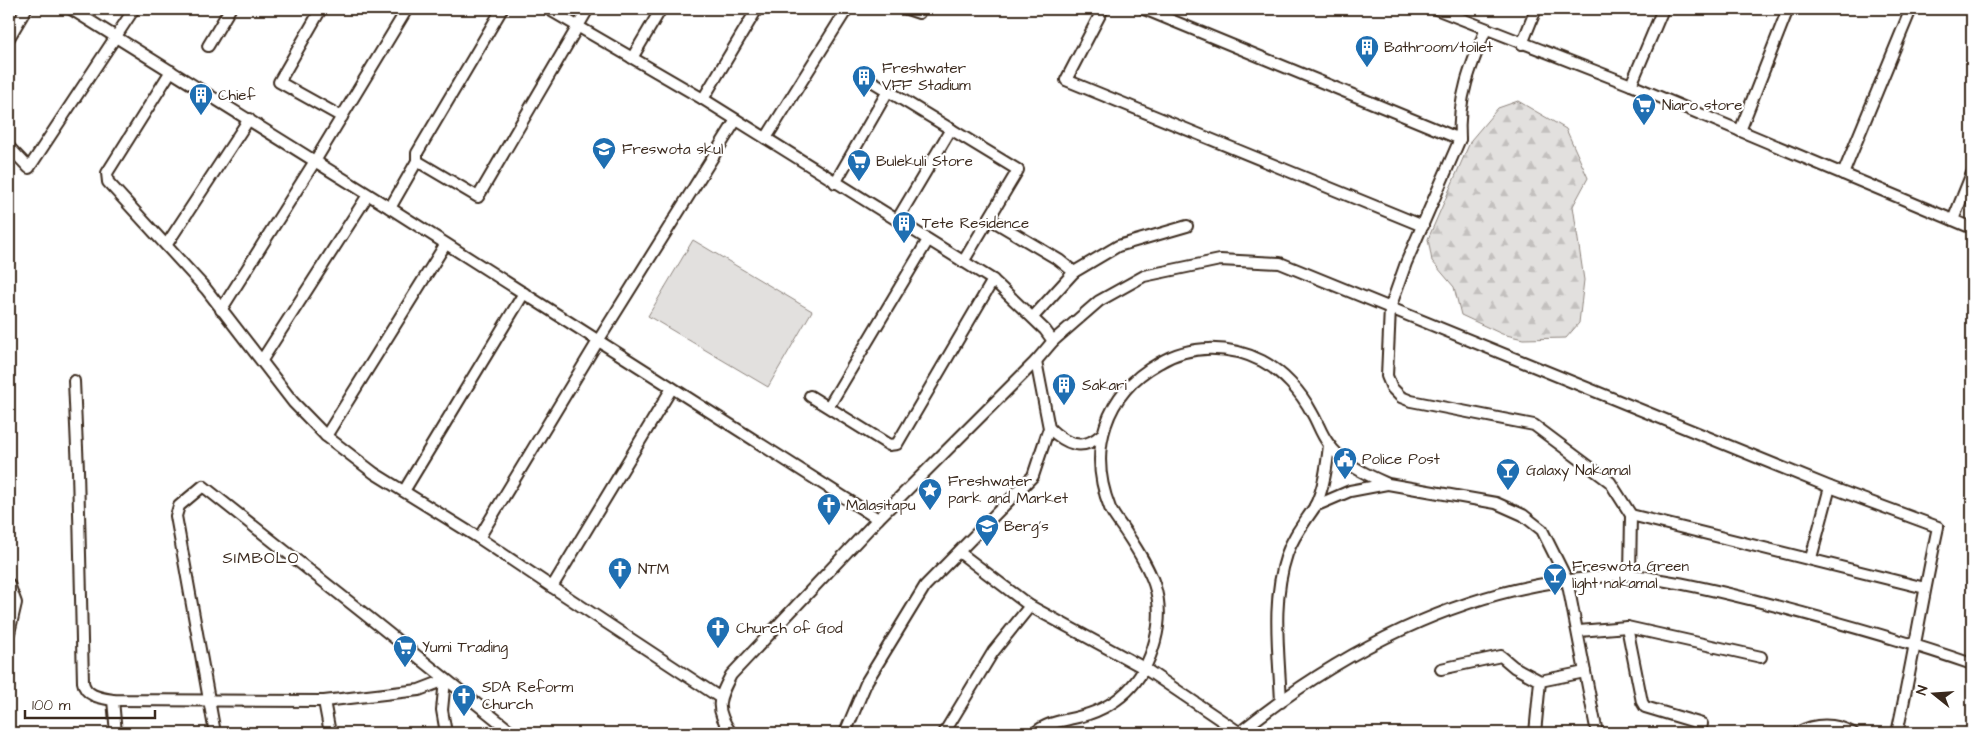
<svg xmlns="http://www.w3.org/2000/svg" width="1981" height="742" font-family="'Architects Daughter',sans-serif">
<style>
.green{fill:#e2e0de;stroke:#8e857e}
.forest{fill:url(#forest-firs);stroke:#8e857e}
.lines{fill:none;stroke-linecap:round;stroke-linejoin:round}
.minor-casing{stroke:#3b2a1e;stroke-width:14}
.minor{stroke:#fff;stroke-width:10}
.labels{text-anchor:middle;stroke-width:4.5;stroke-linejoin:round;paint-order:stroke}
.poi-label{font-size:15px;fill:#3b2a1e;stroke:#fff;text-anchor:start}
.neighbourhood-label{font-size:16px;letter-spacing:1px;fill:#3b2a1e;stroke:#fff}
</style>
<defs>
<pattern id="forest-firs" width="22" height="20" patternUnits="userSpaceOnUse" patternTransform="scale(1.25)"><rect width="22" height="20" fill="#e2e0de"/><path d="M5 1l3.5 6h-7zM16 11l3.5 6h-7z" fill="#c3c0be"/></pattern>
</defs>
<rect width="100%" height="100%" fill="#fff"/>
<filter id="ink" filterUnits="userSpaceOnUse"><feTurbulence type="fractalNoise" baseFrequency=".02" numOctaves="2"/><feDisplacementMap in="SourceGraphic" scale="10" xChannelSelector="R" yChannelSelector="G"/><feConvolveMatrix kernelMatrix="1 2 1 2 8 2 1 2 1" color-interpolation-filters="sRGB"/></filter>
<g filter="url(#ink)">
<path class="green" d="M693 240 812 311 768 387 648 316Z"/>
<path class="forest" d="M1518 101 1566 129 1588 178 1573 206 1584 280 1579 323 1566 338 1523 339 1502 334 1461 315 1454 287 1432 261 1428 239 1471 140 1498 108Z"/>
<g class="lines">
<g class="minor-casing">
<g id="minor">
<path d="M71 9 390 208 878 519"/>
<path d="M321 9 279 82 342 117"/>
<path d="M548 9 703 99 993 280 1045 330 1053 341"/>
<path d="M907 9 919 13"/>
<path d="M1103 9 1066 80 1423 226"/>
<path d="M1144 9 1460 139 1406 263 1390 308 1387 376 1392 388 1401 397 1411 401 1534 425 1610 482 1631 515 1630 575"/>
<path d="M1436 9 1631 85 1972 228"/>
<path d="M9 38 26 9"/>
<path d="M1522 44 1536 9"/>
<path d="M208 46 230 9"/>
<path d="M632 58 661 9"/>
<path d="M171 71 107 173 108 182 206 289 293 402 326 436 374 473 479 538 552 587 672 388"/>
<path d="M870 80 1018 170 963 262"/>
<path d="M1631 85 1663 9"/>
<path d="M703 99 757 9"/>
<path d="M1740 131 1788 9"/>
<path d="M766 138 847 9"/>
<path d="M1460 139C1457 99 1471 65 1486 29"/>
<path d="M9 147 29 168 134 9"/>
<path d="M417 161 478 197 588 9"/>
<path d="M1843 174 1911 9"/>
<path d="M835 183 888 91"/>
<path d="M390 208 417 161V153L502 9"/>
<path d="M990 219 1059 260 1074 272 1033 317"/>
<path d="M897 220 951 129"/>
<path d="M1953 220 1972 173"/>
<path d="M167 244 249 119"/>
<path d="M1074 272 1118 246 1187 226"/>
<path d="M221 310 315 161 407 9"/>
<path d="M262 360 368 195"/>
<path d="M74 381 78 470 83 682C85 696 101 698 113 700L324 701 419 690 445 680"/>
<path d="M810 396 889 445 897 444 993 280"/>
<path d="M829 406 928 240"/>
<path d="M1049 428C1066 444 1082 452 1101 435"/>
<path d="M326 436 445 245"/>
<path d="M404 491 524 293"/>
<path d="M1315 506 1350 491 1387 484"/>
<path d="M1631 515 1925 588"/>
<path d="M479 538 598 341 736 120"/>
<path d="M1811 558 1830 487"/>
<path d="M9 584 16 603 9 633"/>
<path d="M552 587 719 697"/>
<path d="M1030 606 1144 668 1240 733"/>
<path d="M1627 627 1642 702 1645 707 1702 724 1700 733"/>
<path d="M1579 631 1627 627 1761 657"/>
<path d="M1441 669 1501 656 1514 667 1540 681 1585 672"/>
<path d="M445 680 442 710 446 733"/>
<path d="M113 700 116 733"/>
<path d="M324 701 330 733"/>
<path d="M1281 702C1279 653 1271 601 1287 554 1293 536 1304 523 1314 508 1324 490 1327 464 1329 445"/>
<path d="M215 733 176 516 179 506 203 486C307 568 410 650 513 733"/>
<path d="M731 733C714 708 718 700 731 675L878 519 1036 361 1053 341 1099 301 1144 276 1220 260 1280 263 1830 487 1938 527C1923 596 1912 665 1897 733"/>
<path d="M845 733 867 681 925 586 1033 476 1049 428 1036 361"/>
<path d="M944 733 993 652 1030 606 959 552"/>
<path d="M1035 733C1045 723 1061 721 1074 718 1116 709 1144 683 1155 641 1167 597 1150 569 1127 534 1122 526 1114 517 1110 508 1087 451 1105 393 1159 363 1190 344 1230 345 1262 361 1283 372 1301 392 1312 413 1318 423 1321 434 1328 443 1341 463 1367 475 1388 484L1496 503 1523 515 1542 530 1567 580 1597 733"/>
<path d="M1239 733C1339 652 1461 588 1590 578 1603 577 1617 574 1630 575 1640 575 1651 578 1661 580 1692 585 1722 592 1753 600 1827 619 1900 639 1972 664"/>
<path d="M1535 733 1540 681"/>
<path d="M1797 733C1815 723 1835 723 1853 733"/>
</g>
</g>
<use href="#minor" class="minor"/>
</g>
</g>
<defs>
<g id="building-pin" transform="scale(1.25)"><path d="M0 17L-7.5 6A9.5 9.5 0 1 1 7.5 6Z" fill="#1f6fb2" stroke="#fff"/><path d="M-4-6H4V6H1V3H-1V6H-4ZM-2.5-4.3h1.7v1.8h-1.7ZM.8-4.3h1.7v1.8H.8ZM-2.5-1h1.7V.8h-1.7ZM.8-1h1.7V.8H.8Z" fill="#fff"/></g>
<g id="supermarket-pin" transform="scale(1.25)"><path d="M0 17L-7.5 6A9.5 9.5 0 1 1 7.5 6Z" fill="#1f6fb2" stroke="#fff"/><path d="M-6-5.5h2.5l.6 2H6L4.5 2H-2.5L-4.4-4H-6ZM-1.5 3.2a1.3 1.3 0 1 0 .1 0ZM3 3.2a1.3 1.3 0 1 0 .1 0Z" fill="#fff"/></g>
<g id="school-pin" transform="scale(1.25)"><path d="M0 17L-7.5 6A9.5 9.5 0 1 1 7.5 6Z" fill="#1f6fb2" stroke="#fff"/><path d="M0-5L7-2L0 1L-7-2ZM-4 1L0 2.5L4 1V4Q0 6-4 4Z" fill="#fff"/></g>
<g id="civic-pin" transform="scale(1.25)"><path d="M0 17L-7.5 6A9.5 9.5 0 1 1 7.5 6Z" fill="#1f6fb2" stroke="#fff"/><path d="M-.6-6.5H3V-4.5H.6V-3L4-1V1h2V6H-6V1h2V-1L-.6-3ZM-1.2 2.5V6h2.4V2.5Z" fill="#fff"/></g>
<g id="bar-pin" transform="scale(1.25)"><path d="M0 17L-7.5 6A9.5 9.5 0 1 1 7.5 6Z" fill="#1f6fb2" stroke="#fff"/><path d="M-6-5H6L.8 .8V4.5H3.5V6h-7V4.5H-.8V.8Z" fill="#fff"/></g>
<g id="sight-pin" transform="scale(1.25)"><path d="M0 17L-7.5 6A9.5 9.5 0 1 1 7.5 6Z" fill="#1f6fb2" stroke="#fff"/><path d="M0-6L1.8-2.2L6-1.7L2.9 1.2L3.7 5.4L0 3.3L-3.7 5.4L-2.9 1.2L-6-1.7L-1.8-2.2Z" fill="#fff"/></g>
<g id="church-pin" transform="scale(1.25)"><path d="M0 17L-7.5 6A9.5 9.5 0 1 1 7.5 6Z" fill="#1f6fb2" stroke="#fff"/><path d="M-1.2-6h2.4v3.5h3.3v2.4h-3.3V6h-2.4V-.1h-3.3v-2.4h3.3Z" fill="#fff"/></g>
</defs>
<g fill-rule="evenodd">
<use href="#building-pin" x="1367" y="47"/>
<use href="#building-pin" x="864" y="77"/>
<use href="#building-pin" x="201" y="95"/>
<use href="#supermarket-pin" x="1644" y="105"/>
<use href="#school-pin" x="604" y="149"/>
<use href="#supermarket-pin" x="859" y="161"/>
<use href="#building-pin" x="904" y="223"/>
<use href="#building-pin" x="1064" y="385"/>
<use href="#civic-pin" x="1345" y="459"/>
<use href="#bar-pin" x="1508" y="470"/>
<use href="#sight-pin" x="930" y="490"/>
<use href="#church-pin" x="829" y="505"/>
<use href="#school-pin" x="987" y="526"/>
<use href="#church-pin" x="620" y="569"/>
<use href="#bar-pin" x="1555" y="575"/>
<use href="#church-pin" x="718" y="628"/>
<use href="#supermarket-pin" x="405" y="647"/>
<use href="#church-pin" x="464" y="696"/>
</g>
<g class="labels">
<g class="poi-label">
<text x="1384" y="52">Bathroom/toilet</text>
<text x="882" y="73">Freshwater<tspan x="882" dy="17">VFF Stadium</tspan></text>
<text x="218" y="100">Chief</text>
<text x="1662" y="110">Niaro store</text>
<text x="622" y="154">Freswota skul</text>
<text x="876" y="166">Bulekuli Store</text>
<text x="922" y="228">Tete Residence</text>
<text x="1082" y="390">Sakari</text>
<text x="1362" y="464">Police Post</text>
<text x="1526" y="475">Galaxy Nakamal</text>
<text x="948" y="486">Freshwater<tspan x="948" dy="17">park and Market</tspan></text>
<text x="846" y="510">Malasitapu</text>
<text x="1004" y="531">Berg's</text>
<text x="1572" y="571">Freswota Green<tspan x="1572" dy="17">light nakamal</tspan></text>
<text x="638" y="574">NTM</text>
<text x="736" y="633">Church of God</text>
<text x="422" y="652">Yumi Trading</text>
<text x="482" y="692">SDA Reform<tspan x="482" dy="17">Church</tspan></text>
</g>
<g class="neighbourhood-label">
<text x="261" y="563">SIMBOLO</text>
</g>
</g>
<rect width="1981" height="742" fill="none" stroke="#fff" stroke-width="30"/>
<rect x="15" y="15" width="1951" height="712" fill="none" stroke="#3b2a1e" stroke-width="2" filter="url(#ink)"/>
<g transform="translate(1934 694) rotate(287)" stroke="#ffffff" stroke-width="4" paint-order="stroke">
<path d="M0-4L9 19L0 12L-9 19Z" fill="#3b2a1e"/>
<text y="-8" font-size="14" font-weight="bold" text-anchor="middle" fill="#3b2a1e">N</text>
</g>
<path d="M25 710v8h130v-8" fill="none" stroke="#3b2a1e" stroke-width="2.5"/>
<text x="32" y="710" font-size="15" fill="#3b2a1e" stroke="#ffffff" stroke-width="4" paint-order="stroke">100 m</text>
</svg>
